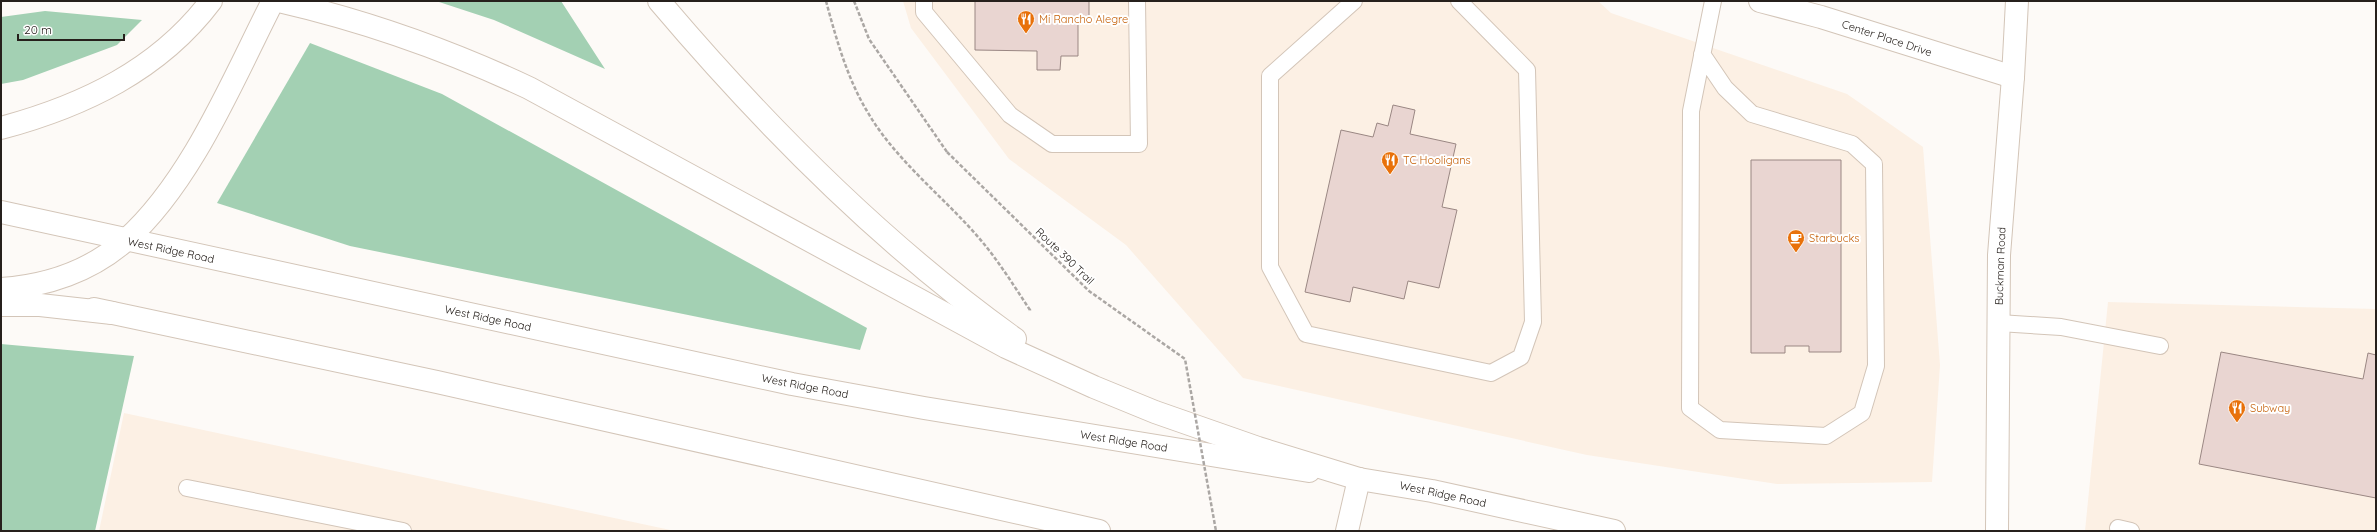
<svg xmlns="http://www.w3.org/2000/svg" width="2377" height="532" font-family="Quicksand,sans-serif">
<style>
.built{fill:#fcf0e4}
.forest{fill:#a3d0b3}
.building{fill:#e9d5d1;stroke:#9a8783}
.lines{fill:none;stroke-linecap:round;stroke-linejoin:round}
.service-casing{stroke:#d3c5b8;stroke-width:18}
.minor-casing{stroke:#d3c5b8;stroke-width:24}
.primary-casing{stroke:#d3c5b8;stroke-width:24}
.trunk-casing{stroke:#d3c5b8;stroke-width:24}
.motorway-casing{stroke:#d3c5b8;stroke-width:24}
.path{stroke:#aba7a4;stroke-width:2.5;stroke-dasharray:4 2;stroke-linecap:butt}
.service{stroke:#fff;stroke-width:16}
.minor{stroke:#fff;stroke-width:22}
.primary{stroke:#fff;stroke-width:22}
.trunk{stroke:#fff;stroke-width:22}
.motorway{stroke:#fff;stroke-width:22}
.path-bridge{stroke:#aba7a4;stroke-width:2.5;stroke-dasharray:4 2;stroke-linecap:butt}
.labels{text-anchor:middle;stroke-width:4;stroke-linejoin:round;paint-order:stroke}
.food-label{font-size:11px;fill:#c56008;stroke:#fff;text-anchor:start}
.street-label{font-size:11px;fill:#26201c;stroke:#fff}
</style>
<rect width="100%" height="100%" fill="#fdfaf7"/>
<g class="built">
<path d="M903 1H1598L1611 13 1847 94 1923 147 1940 365 1932 482 1777 484 1587 455 1243 378 1126 245 1009 159 911 28Z"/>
<path d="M2108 302 2376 309V531H2085Z"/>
<path d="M124 413 675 531H99Z"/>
</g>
<g class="forest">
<path d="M436 1H561L605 69 494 20Z"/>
<path d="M45 11 142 20 117 45 23 80 1 84V17Z"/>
<path d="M310 43 442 94 867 328 860 350 350 246 217 203Z"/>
<path d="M1 344 134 356 95 531H1Z"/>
</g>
<g class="building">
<path d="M975 1H1089V18H1078V56H1061L1060 70H1037V51L975 50Z"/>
<path d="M1393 105 1415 110 1410 134 1456 144 1442 207 1457 210 1439 288 1408 281 1404 299 1353 287 1350 302 1305 292 1341 130 1373 137 1377 123 1388 126Z"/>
<path d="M1751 160H1841V352H1809V346H1785V353H1751Z"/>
<path d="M2221 352 2363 379 2368 353 2376 355V498L2199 464Z"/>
</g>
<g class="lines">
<g class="service-casing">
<g id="service">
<path d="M924 1V12L1010 115 1052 144H1139L1137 1"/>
<path d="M1354 1 1270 76V267L1306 334 1491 373 1521 357 1533 322 1527 70 1459 1"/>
<path d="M1702 54 1725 88 1752 114 1852 144 1874 164 1876 366 1862 413 1826 436 1720 430 1690 408 1691 111 1713 1"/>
<path d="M1999 323 2061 327 2160 346"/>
<path d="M187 488 403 531"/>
<path d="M2118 528 2131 531"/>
</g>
</g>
<g class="minor-casing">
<g id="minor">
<path d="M1760 1 1821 17 2013 77"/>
<path d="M1347 531 1359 479"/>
<path d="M1997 531 1999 255 2013 77 2017 1"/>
</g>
</g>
<g class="primary-casing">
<path id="primary" d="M1 212 792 384 924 408 1309 471"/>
</g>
<g class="trunk-casing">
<g id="trunk">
<path d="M94 309 437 382 1099 531"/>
<path d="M1359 479 1432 491 1614 531"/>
</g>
</g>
<g class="motorway-casing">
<g id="motorway">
<path d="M279 1C366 21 448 50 529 88L1006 347 1094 387 1155 412 1258 448 1359 479"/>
<path d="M659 1C764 125 882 244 1015 339"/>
<path d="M1 128C83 106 159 70 211 1"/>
<path d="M1 289C46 286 91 271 126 240 192 181 233 79 273 1"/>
<path d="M1 305H40L112 313"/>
</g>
</g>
<g class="path">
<path d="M826 1C836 38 847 78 867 111 895 160 943 196 979 238 998 260 1014 286 1030 310L1029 312"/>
<path d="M854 1 869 39 947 152"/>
</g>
<use href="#service" class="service"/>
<use href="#minor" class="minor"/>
<use href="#primary" class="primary"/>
<use href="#trunk" class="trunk"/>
<use href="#motorway" class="motorway"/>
<path class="path-bridge" d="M947 152 1089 291 1185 359 1216 531"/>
</g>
<defs>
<g id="restaurant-pin" transform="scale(0.9)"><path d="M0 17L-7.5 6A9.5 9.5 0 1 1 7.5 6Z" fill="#e8710a" stroke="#fff"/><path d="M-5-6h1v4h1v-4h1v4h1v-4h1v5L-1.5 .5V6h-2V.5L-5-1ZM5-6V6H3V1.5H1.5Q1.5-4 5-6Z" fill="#fff"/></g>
<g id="cafe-pin" transform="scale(0.9)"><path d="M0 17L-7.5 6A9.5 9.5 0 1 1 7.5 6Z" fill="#e8710a" stroke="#fff"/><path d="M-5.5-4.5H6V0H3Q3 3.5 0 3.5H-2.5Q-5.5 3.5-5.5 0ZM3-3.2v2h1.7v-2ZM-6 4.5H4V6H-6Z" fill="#fff"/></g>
</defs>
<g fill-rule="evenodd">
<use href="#restaurant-pin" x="1026" y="19"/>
<use href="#restaurant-pin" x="1390" y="160"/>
<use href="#cafe-pin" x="1796" y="238"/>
<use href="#restaurant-pin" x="2237" y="408"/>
</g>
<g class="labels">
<g class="food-label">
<text x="1039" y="23">Mi Rancho Alegre</text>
<text x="1403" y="164">TC Hooligans</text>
<text x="1809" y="242">Starbucks</text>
<text x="2250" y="412">Subway</text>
</g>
<g class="street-label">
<text transform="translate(1887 38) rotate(18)" y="4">Center Place Drive</text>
<text transform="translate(171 250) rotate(12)" y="4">West Ridge Road</text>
<text transform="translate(1065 256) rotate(44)" y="4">Route 390 Trail</text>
<text transform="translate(2000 266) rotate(-88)" y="4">Buckman Road</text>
<text transform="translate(488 318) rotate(12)" y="4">West Ridge Road</text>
<text transform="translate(805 386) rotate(11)" y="4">West Ridge Road</text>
<text transform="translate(1124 441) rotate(9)" y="4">West Ridge Road</text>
<text transform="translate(1443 494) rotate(12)" y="4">West Ridge Road</text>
</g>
</g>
<rect width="2377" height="532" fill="none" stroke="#26201c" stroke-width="4"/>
<path d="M18 34v6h106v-6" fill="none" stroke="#26201c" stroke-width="2"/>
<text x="24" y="34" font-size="12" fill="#26201c" stroke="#ffffff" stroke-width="3" paint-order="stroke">20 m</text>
</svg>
